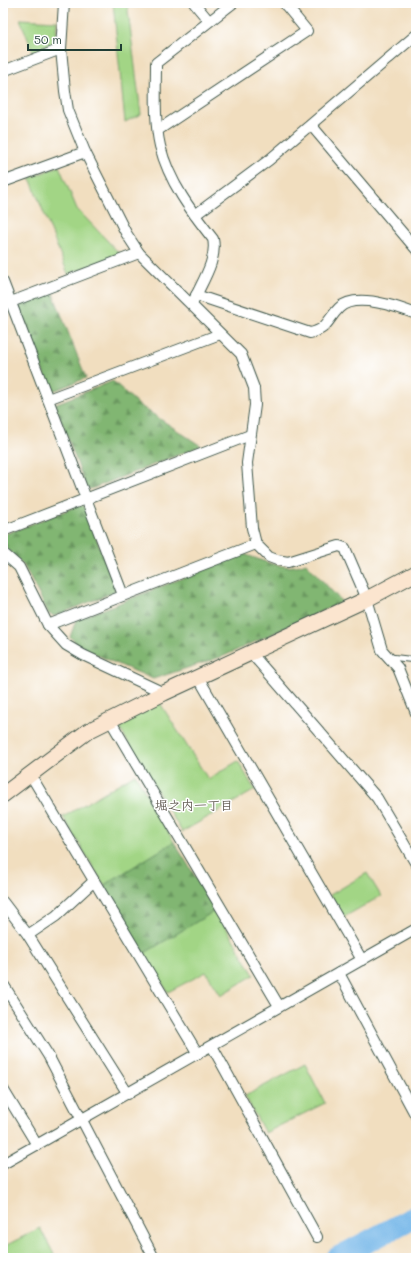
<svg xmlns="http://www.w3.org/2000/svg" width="419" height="1261" font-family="Mali,'Klee One',sans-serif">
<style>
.green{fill:#a2d585;stroke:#60895c}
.forest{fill:url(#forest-firs);stroke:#507a53}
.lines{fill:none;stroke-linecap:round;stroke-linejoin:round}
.river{stroke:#73b6e8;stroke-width:22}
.lane-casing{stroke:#3e5549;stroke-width:7}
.street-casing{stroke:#3e5549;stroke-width:12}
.secondary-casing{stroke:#3e5549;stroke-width:17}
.lane{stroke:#fff;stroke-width:5}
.street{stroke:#fff;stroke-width:10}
.secondary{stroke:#fbe5cf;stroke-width:15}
.labels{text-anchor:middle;stroke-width:3;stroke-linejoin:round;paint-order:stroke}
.neighbourhood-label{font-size:13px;font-weight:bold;fill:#655e56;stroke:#fff}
</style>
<defs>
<pattern id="forest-firs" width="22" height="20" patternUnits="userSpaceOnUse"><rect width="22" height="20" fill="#81b672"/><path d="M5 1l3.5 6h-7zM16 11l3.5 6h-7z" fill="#69955e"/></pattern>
</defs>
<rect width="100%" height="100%" fill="#fff"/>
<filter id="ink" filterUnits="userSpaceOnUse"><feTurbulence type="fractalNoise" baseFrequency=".025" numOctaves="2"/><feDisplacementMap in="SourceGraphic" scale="8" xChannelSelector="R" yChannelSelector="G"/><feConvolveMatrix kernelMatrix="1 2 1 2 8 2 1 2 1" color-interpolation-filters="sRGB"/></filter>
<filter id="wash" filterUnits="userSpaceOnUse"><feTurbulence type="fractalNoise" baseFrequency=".012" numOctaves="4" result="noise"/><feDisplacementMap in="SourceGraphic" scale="16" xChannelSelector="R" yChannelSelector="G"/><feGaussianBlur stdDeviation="0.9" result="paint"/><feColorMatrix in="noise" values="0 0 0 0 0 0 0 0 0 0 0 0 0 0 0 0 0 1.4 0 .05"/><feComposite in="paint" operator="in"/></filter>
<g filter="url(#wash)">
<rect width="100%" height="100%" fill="#f1debf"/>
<g class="green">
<path d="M113 3H127L141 114 125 122Z"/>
<path d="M20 19 57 21 55 42 33 52Z"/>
<path d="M59 166 77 209 121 255 68 274 30 178Z"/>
<path d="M160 703 208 779 238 761 255 790 182 832 120 729 121 722Z"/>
<path d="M135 774 174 842 104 885 63 817Z"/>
<path d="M367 873 381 896 344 917 330 895Z"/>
<path d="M216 910 254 975 221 995 206 972 168 992 143 954Z"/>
<path d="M305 1064 325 1103 265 1133 245 1096Z"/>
<path d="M40 1228 56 1258H3V1247Z"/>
</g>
<g class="forest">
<path d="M52 291 86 378 56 390H52L49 387 19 308 23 302Z"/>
<path d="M113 381 139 405 201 446 91 489 86 487 55 404Z"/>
<path d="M81 505 85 508 115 587 114 592 55 616 49 614 24 566 3 545V535Z"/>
<path d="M244 554C264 561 285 572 306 563L342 602 224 656 153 679C132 669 84 653 70 637L76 620Z"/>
<path d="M174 842 216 910 143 954 104 885Z"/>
</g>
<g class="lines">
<path class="river" d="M337 1258 416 1216"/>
</g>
</g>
<g filter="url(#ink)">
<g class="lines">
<g class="lane-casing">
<path id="lane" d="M390 657 416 660"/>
</g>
<g class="street-casing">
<g id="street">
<path d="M64 3 61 49 65 91 68 110 85 152 126 233 139 253 241 354 254 388 255 405 247 463 252 528 256 544 269 557 277 560 288 562 339 546 345 548 367 599 382 650 398 668 416 713"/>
<path d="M194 3 209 21"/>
<path d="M3 71 61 49"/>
<path d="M311 125 416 249"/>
<path d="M158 130 307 31 284 3"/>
<path d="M3 182 85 152"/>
<path d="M195 215 269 160 416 35"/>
<path d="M3 282 123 595"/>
<path d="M196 295 310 333C328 329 327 320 339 308 355 292 398 307 416 314"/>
<path d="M11 302 139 253"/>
<path d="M192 305C199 286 218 261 213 239 191 211 169 182 160 146 154 120 156 90 156 63L233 3"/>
<path d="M48 399 220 334"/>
<path d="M3 531 250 435"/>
<path d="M3 553 19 567 48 625 66 645 83 655 164 693"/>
<path d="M48 625 256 544"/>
<path d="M251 653 377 798 416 864"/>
<path d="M198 677 362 960"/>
<path d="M110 720 279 1006"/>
<path d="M30 774 198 1054"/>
<path d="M3 902 28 935 128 1094"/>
<path d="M28 935 56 916 94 881"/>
<path d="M339 973 416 1116"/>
<path d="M3 984 48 1055 154 1258"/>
<path d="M212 1046 317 1237"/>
<path d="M3 1089 37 1145"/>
<path d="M3 1164 416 929"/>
</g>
</g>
<g class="secondary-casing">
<path id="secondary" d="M3 795 88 731 164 693 367 599 416 573"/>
</g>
<use href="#lane" class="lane"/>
<use href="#street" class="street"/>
<use href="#secondary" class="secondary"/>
</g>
</g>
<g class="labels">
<g class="neighbourhood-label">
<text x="194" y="810">堀之内一丁目</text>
</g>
</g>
<rect width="419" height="1261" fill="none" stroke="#fff" stroke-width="16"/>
<path d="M28 44v6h93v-6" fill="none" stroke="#1f3d34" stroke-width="2"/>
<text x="34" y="44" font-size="12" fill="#1f3d34" stroke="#ffffff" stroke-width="3" paint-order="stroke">50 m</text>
</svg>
